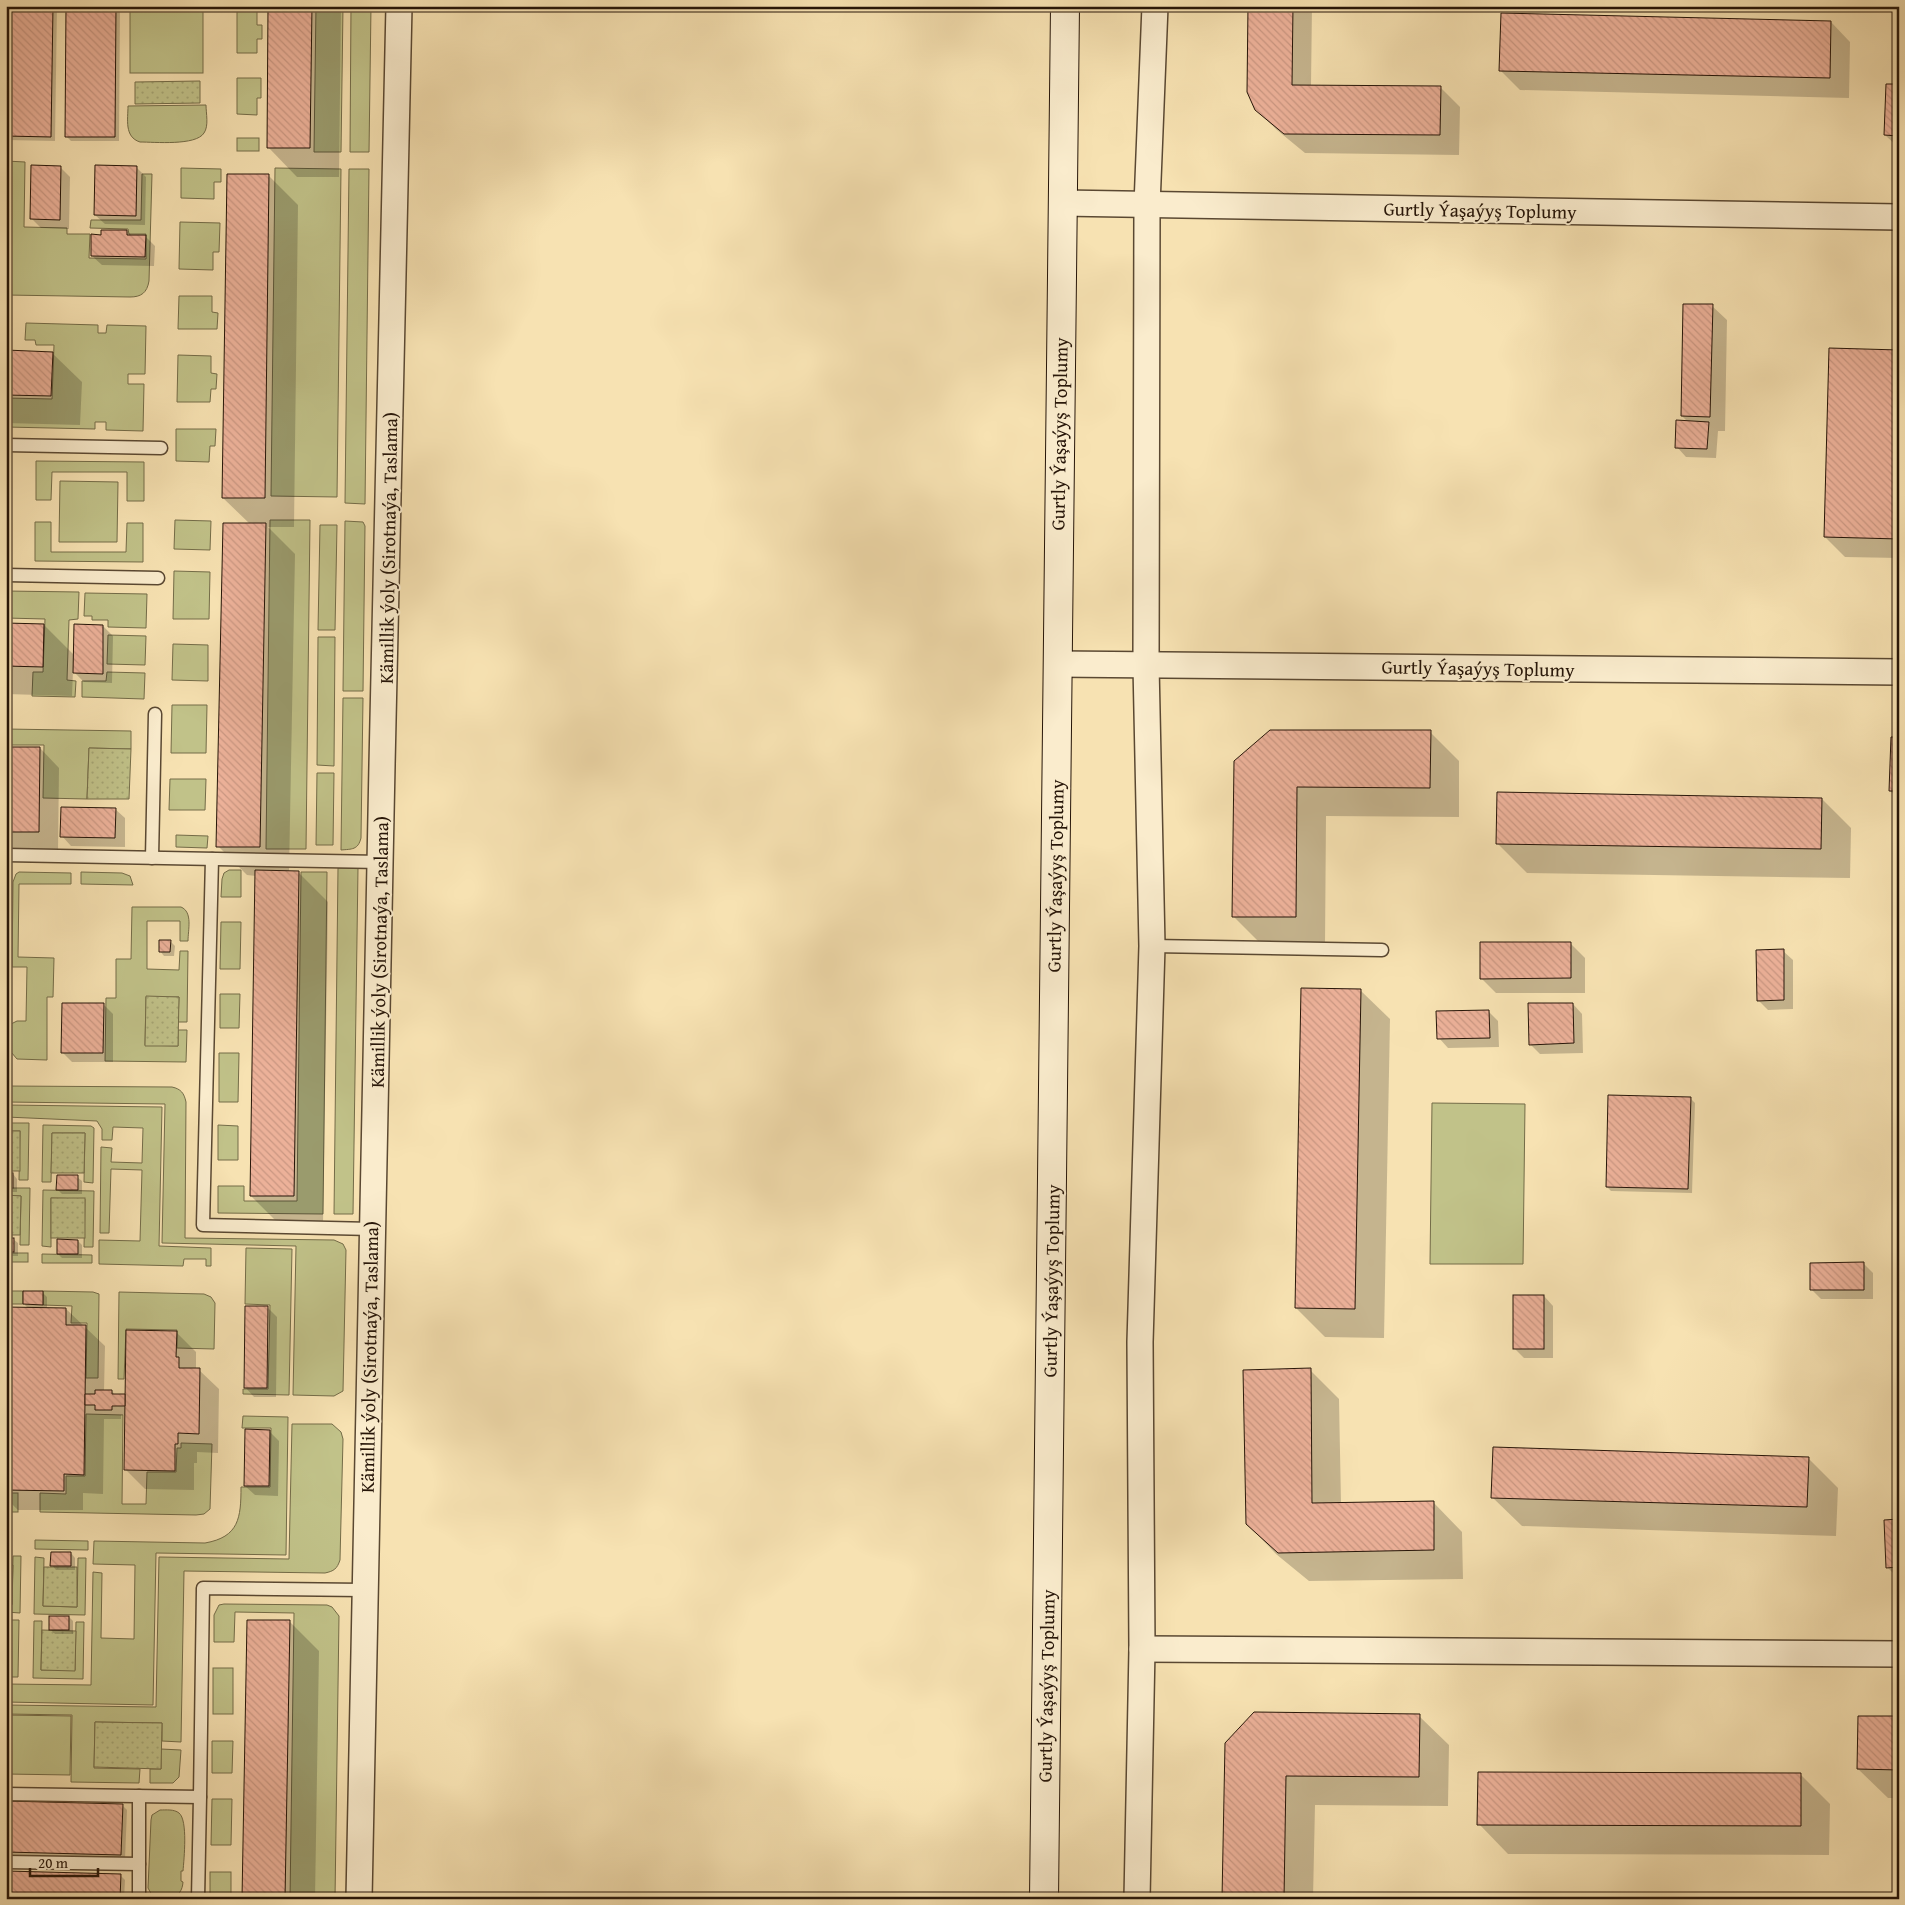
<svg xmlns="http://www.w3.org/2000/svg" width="1905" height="1905" font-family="'Gentium Book Plus',serif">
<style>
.green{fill:#c1c289;stroke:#746c48}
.park{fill:url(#park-dots);stroke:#746c48}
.shadow{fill:#0003}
.building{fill:url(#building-back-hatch);stroke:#261508}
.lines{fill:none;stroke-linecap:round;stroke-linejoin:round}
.lane-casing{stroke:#5a4832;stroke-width:15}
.street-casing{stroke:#5a4832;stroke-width:28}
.secondary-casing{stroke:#261508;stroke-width:30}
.lane{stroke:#faeccd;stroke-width:12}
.street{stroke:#faeccd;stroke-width:25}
.secondary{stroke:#faeccd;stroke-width:28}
.labels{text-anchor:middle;stroke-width:4;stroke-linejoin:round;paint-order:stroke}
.street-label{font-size:19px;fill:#261508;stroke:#faeccd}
</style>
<defs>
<pattern id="park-dots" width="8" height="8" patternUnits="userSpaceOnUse" patternTransform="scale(1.25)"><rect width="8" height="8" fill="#c1c289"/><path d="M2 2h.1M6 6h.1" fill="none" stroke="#a6a675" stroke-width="1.8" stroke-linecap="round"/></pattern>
<pattern id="building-back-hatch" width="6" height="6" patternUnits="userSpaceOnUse" patternTransform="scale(1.25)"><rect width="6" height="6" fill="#ecb199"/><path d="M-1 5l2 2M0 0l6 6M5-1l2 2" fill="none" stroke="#ca9782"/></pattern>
</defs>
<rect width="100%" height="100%" fill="#f7e2b2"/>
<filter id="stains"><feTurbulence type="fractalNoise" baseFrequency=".004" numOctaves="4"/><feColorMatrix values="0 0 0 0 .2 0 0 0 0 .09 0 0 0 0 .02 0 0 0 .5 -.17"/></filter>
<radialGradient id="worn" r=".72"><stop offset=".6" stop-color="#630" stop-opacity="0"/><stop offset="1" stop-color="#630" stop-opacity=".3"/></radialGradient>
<g class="green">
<rect x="130" y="6" width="73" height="67"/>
<path d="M316 6H343L341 152H314Z"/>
<path d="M351 6H371L369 152H350Z"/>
<path d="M237 7H257V25H262V39H257V53H237Z"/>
<path d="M237 78H261V98H257V115L237 114Z"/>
<path d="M206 105C206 113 209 126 204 133 196 146 154 142 140 142 124 137 128 119 128 106Z"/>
<rect x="237" y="138" width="22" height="13"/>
<path d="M6 161 25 162 24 227 67 228V234H90L89 258 146 259V234H129L128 229 90 228 91 220H141L142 174H152L149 281C147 293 141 297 130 297L6 295Z"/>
<path d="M181 168 221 169V182H214V199L181 198Z"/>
<path d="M275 168 341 169 337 497 271 496Z"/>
<path d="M349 169H369L365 504 345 503Z"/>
<path d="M180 222 220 223 219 252H213V270L179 269Z"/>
<path d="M179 296H212V312L218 313 217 329H178Z"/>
<path d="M26 323 98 325V333H106L107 325 146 326 145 374H128V384H144L143 431 106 430V422H95V429L6 427V398L52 399 54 345H36L35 340H25Z"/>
<path d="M178 355 211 356V373L217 374 216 389H211L210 402H177Z"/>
<path d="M176 429H216L215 446H210L209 462 176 461Z"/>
<path d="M36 461 144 462V501H127V472H52L51 500H36Z"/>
<path d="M60 481 118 482 117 542H59Z"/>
<path d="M175 520 211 521 210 550 174 549Z"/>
<path d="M270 520H310L306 849H266Z"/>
<path d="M345 521 363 522 365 526 363 691H343Z"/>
<path d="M35 522H51V552H126L127 523H143V562L35 561Z"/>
<path d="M320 525H337L335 630H318Z"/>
<path d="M174 571 210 572 209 619H173Z"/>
<path d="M6 591 79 592 78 619 69 620 67 680 76 681 75 697 32 696 33 672H43L45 619 6 618Z"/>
<path d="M85 593 147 594 146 628 108 627V620H92V616H84Z"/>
<path d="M108 635 146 636 145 665 107 664Z"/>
<path d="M318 637H335L334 766 317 765Z"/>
<path d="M173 644 208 645V681L172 680Z"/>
<path d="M107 672 145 673 144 699 82 697V681H106Z"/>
<path d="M343 698H363L361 838C358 850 352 849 341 850Z"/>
<path d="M172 705H207L206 753H171Z"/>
<path d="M6 729 131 731V749L89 748 87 799 43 798 44 745H6Z"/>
<path d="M317 773H334L333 845H316Z"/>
<path d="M170 779H206L205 810H169Z"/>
<path d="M176 835 208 836 207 848 176 847Z"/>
<path d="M338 868H358L353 1214H334Z"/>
<path d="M229 870H241V897H221L222 879 224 873Z"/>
<path d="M19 872 71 873V884H19L18 957 54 958 53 997H47V1060L17 1059 11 1052V1024L17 1021H26L27 967H12L13 882 16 874Z"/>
<path d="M81 872 122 873 130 876 133 885 81 884Z"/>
<path d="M301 872H327L323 1214 218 1213V1186H244V1201H297Z"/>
<path d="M132 907H181C193 912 188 930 188 941H180V921H147V969L179 970 180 951H188L187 1022H178L179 997H146L145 1045 178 1046V1030H187L186 1062 105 1061 106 998H116V959H131Z"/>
<path d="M221 922H241L240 969H220Z"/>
<path d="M220 994H240L239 1028H220Z"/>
<path d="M219 1053H239L238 1102H219Z"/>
<path d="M6 1086 172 1087C181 1089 184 1093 186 1102L185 1238 334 1240 343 1244 346 1250 343 1391 334 1396 293 1395 296 1246 162 1243 165 1104 6 1102Z"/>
<path d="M1432 1103 1525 1104 1523 1264H1430Z"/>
<path d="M6 1105 162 1107 159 1246 211 1248V1266H206V1259H184L183 1266 99 1264V1240L140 1241 142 1170 111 1169 109 1233H100L101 1147 112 1148 111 1162 142 1163 143 1128 113 1127 112 1140H102V1129L97 1121 6 1117Z"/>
<path d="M6 1123H29L28 1180H19L20 1131H6Z"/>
<path d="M43 1125 91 1126 94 1128 93 1183 84 1182 85 1133H52L51 1182H42Z"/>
<path d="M218 1125 238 1126V1160H218Z"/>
<path d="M6 1188H30L29 1245H20L21 1196 6 1195Z"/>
<path d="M43 1190 94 1191 93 1247H84L85 1199 51 1198V1247L42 1246Z"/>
<path d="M246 1248 292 1249 289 1395 243 1394V1389H268L270 1305 245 1304Z"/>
<rect x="6" y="1253" width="22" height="9"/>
<path d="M42 1254 92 1255V1263H42Z"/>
<rect x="6" y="1291" width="17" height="13"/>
<path d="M43 1291 93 1292 99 1294 98 1378H86L87 1323H71L72 1306 43 1305Z"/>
<path d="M119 1292 204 1294 211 1297 215 1303 214 1349 177 1348V1330L126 1329 124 1379H118Z"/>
<path d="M86 1414 123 1415 122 1504H146L147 1472H176L177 1448H181V1443L212 1444 210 1509 204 1514 196 1515 40 1512V1493L66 1494V1476H85Z"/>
<path d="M243 1416 288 1417 286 1555 156 1553 153 1705 6 1702V1684L91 1685 93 1572 102 1573 101 1638 134 1639 135 1565 93 1564 94 1541 205 1543C239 1537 241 1518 241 1487H270L271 1428H242Z"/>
<path d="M292 1424H332L341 1432 343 1439 340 1560C337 1569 334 1571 325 1573L184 1571 181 1742 162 1741V1723L95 1722 94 1768 140 1769 139 1783 71 1782 72 1715 6 1714V1705L156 1707 159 1557 289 1559Z"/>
<rect x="6" y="1493" width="12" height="19"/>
<path d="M35 1540 88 1541V1550L35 1549Z"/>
<path d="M13 1556H21L20 1613 6 1612V1605L12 1604Z"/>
<path d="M35 1557 44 1558 43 1606 77 1607 78 1558H86L85 1615 34 1614Z"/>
<path d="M224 1604 327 1605 332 1607 339 1616 335 1899H290L294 1613 235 1612 234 1642H214V1615L219 1605Z"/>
<path d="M11 1620H19L18 1677H6V1669H10Z"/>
<path d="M34 1621H42L41 1670H75L76 1622H84L83 1679 33 1678Z"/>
<rect x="213" y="1668" width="20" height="46"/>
<path d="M6 1715 71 1716 70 1775 6 1774Z"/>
<path d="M212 1741H233L232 1773H212Z"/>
<path d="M161 1749 181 1750 179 1777 173 1783H150V1769H161Z"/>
<path d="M212 1799H232L231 1845H211Z"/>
<path d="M160 1810C166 1810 174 1809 179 1813 188 1820 184 1859 183 1871H181V1881L183 1882C182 1899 167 1901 153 1897L148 1888 151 1820 152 1815Z"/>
<rect x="210" y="1872" width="21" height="27"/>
</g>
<g class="park">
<path d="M200 81V103L135 104V82Z"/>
<path d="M89 748 131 749 129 799H87Z"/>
<path d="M146 996 179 997 178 1046H145Z"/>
<rect x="6" y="1131" width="14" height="40"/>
<path d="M52 1133H85L84 1173H51Z"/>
<path d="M6 1195 21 1196 20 1235H6Z"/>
<rect x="51" y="1198" width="34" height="40"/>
<path d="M6 1565H13L12 1605H6Z"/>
<path d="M44 1567H77V1607L43 1606Z"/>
<path d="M6 1629H11L10 1669H6Z"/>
<path d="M42 1630 76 1631 75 1671 41 1670Z"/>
<path d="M95 1722 162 1723 161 1769 94 1767Z"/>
</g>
<g class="shadow">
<path d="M6 6H57L55 141 6 140Z"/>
<path d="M68 6H120L119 141H71L66 136Z"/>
<path d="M270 6H341L339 177H297L268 147Z"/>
<path d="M1250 6H1312L1311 86 1440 87 1460 107 1459 155 1305 153 1277 130 1256 110Z"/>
<path d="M1831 22 1850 42 1849 98 1520 90 1500 70Z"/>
<path d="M1899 85V148L1885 135Z"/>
<path d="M60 167 70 177 69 229 41 228 31 218Z"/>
<path d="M136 167 146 177 145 225 105 224 95 215Z"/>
<path d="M269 176 298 205 294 527H268L295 554 289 872H298L328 902 323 1225H280L251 1196 256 876 247 875 218 846 250 524 223 498Z"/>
<path d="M127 231 132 236H145L155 246 154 266 102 265 92 256 102 236Z"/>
<path d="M1712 306 1727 320 1725 431H1718L1716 458 1686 457 1677 447 1688 422 1682 416Z"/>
<path d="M1899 351V558L1845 557 1825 537Z"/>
<path d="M6 352 52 353 82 382 80 425 6 423Z"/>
<path d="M6 624 44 625 75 656 103 626 113 636 112 683 84 682 73 671 72 696 6 694Z"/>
<path d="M1430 732 1459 761V817L1326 816 1325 946H1263L1234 917 1235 762Z"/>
<path d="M1899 739V799L1890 791Z"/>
<path d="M6 748H40L59 768 58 851H6Z"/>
<path d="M1822 799 1851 828 1850 878 1527 873 1497 843Z"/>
<path d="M115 809 125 818V847L71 846 62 836Z"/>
<path d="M6 885 9 888 6 995Z"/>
<path d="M170 941 175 946 174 956H164L160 951Z"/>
<path d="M1570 943 1585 958V993H1496L1481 978Z"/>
<path d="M1783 951 1793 960V1009L1768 1010 1758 1000Z"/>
<path d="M1360 990 1390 1019 1384 1338 1325 1337 1296 1308Z"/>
<path d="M1573 1004 1582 1014 1583 1053 1540 1054 1530 1044Z"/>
<path d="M104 1005 113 1014V1062H72L62 1052Z"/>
<path d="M1488 1011 1498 1021 1499 1047 1448 1048 1439 1038Z"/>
<path d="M1690 1098 1695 1103 1692 1193 1611 1191 1607 1187Z"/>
<path d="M6 1174H13L17 1179V1192H6Z"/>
<path d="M77 1177 82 1181V1194H62L58 1190Z"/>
<path d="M6 1239H13L18 1243V1256H6Z"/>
<path d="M78 1241 82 1245V1258H62L58 1254Z"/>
<path d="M1863 1263 1873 1273V1299H1821L1811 1289Z"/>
<path d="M42 1292 47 1297V1309H66L105 1346 104 1391H112L116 1396H126L176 1332 196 1352V1369L199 1370 219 1389 218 1453 197 1452V1463H194V1490L145 1489 126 1470V1415H121V1419H104L103 1494 83 1493V1510H18L6 1498V1308L29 1309 24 1304Z"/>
<path d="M1544 1296 1553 1306V1358H1524L1514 1348Z"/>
<path d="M267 1307 277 1317 276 1397H254L245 1387Z"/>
<path d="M1310 1370 1339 1399 1341 1504 1433 1502 1462 1532 1463 1579 1309 1581 1276 1554 1247 1524Z"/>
<path d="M269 1431 279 1441 278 1496 255 1495 245 1486Z"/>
<path d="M1808 1458 1838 1488 1836 1536 1522 1526 1492 1497Z"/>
<path d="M1899 1520V1579L1887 1567Z"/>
<path d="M6 1551 10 1555V1568H6Z"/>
<path d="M71 1553 75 1558V1570H56L52 1565Z"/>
<path d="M69 1617 73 1621V1634H55L50 1629Z"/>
<path d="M6 1618 8 1620V1632H6Z"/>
<path d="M290 1622 319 1651 315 1899H243Z"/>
<path d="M1419 1716 1449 1745 1448 1806 1315 1805 1313 1899H1223L1226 1743Z"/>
<path d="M1899 1718V1798H1888L1858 1769Z"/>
<path d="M1800 1774 1830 1804 1829 1855 1508 1854 1479 1824Z"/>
<path d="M6 1802 122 1805 127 1810 125 1859 6 1856Z"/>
<path d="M120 1875 125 1880 124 1899H6Z"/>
</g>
<g class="building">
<path d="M6 6H53L51 137 6 136Z"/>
<path d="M66 6H116L115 137H65Z"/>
<path d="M268 6H312L310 148H267Z"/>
<path d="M1248 6H1293L1292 85 1441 86 1440 135 1284 134 1255 110 1247 92Z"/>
<path d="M1501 13 1831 21 1830 78 1499 71Z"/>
<path d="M1886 84H1899V136L1884 135Z"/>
<path d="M31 165 61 166 60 220 30 219Z"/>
<path d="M95 165 137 166 136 216 94 215Z"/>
<path d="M227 174H269L265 498H222Z"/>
<path d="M101 230H127V235H146L145 257 91 256V234L101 235Z"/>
<path d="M1683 304H1713L1710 417 1681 416Z"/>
<path d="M1829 348 1899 350V539L1824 537Z"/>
<path d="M6 350 53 352 51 396 6 395Z"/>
<path d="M1676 420 1709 422 1707 449 1675 448Z"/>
<path d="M223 523H266L260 847H216Z"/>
<path d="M6 623 44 624 43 667 6 666Z"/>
<path d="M74 624 103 625V674L73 673Z"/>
<path d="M1270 730H1431L1430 788 1297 787 1296 917H1232L1234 761Z"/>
<path d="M1891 737H1899V791H1889Z"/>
<path d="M6 747H40L39 832H6Z"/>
<path d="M1497 792 1822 798 1821 849 1496 844Z"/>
<path d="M61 807 116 808 115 838 60 837Z"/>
<path d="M255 870 299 871 294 1196H250Z"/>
<path d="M159 940H171L170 952H159Z"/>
<path d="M1480 942H1571V978L1480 979Z"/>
<path d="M1784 949V1000L1757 1001 1756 950Z"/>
<path d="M1301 988 1361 989 1355 1309 1295 1308Z"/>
<path d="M62 1003H104L103 1053H61Z"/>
<path d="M1528 1003H1573L1574 1043 1529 1045Z"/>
<path d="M1489 1010 1490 1038 1437 1039 1436 1011Z"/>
<path d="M1608 1095 1691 1097 1688 1189 1606 1187Z"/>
<rect x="6" y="1173" width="7" height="15"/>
<path d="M57 1175H78V1190H56Z"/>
<rect x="6" y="1238" width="8" height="14"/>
<path d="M57 1239 78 1240V1254H57Z"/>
<path d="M1864 1262V1290H1810V1263Z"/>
<path d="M23 1291H43V1305L23 1304Z"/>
<rect x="1513" y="1295" width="31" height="54"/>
<path d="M245 1306H268L267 1388H244Z"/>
<path d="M6 1307 66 1308V1325H86L84 1475 64 1474V1491L6 1490Z"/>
<path d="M126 1330 177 1331 176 1357H179V1368H200L199 1434 178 1433V1444H175V1471L124 1470Z"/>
<path d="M1311 1368 1312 1503 1434 1501V1550L1278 1553 1246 1524 1243 1370Z"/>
<path d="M95 1390H112V1394H125V1406H112V1410H95V1405H85V1394H95Z"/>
<path d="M245 1429 270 1430 269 1486H244Z"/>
<path d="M1493 1447 1809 1457 1807 1507 1491 1498Z"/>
<path d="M1899 1519V1567L1886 1568 1884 1520Z"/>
<path d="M51 1552H71V1566H50Z"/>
<rect x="49" y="1616" width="20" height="14"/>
<path d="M247 1620H290L285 1899H242Z"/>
<path d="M1254 1712 1420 1714 1419 1777 1286 1776 1284 1899H1222L1225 1743Z"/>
<path d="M1858 1716H1899V1770L1857 1769Z"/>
<path d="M1478 1772 1801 1773V1826L1477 1825Z"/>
<path d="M6 1801 123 1804 121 1855 6 1852Z"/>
<path d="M6 1871 121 1874 120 1899H6Z"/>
</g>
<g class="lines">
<g class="lane-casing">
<g id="lane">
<path d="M6 445 161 448"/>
<path d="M6 575 158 578"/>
<path d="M6 855 381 862"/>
<path d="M152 858 155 714"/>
<path d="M212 859 203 1225 372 1229"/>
<path d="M1152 946 1382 950"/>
<path d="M6 1794 200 1797 203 1588 363 1590"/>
<path d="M6 1862 139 1864"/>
<path d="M139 1899V1796"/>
<path d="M198 1899 200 1797"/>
</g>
</g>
<g class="street-casing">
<g id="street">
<path d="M1062 203 1899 217"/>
<path d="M1057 664 1899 672"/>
<path d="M1142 1649 1899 1654"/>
<path d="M359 1899C367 1268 387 637 399 6"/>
<path d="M1137 1899 1142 1649 1140 1342 1152 946 1146 665 1147 205 1155 6"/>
</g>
</g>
<g class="secondary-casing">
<path id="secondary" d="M1044 1899 1065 6"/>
</g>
<use href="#lane" class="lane"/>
<use href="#street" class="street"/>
<use href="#secondary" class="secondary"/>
</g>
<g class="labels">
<g class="street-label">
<text transform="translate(1480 210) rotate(1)" y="7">Gurtly Ýaşaýyş Toplumy</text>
<text transform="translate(1059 434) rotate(-89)" y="7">Gurtly Ýaşaýyş Toplumy</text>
<text transform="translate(388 548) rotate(-89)" y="7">Kämillik ýoly (Sirotnaýa, Taslama)</text>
<text transform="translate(1478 668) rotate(1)" y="7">Gurtly Ýaşaýyş Toplumy</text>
<text transform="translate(1055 876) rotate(-89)" y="7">Gurtly Ýaşaýyş Toplumy</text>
<text transform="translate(379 952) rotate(-89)" y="7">Kämillik ýoly (Sirotnaýa, Taslama)</text>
<text transform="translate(1051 1281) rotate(-89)" y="7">Gurtly Ýaşaýyş Toplumy</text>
<text transform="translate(369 1357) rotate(-89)" y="7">Kämillik ýoly (Sirotnaýa, Taslama)</text>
<text transform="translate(1046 1686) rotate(-89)" y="7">Gurtly Ýaşaýyş Toplumy</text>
</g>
</g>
<rect width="1905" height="1905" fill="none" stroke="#f7e2b2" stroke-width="25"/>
<rect x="8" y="8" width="1890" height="1890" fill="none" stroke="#261508" stroke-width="2.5"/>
<rect x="12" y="12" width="1880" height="1880" fill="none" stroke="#261508"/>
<path d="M30 1868v8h68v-8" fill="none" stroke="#261508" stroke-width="2.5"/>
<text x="38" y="1868" font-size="15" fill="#261508" stroke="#faeccd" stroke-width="4" paint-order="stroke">20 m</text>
<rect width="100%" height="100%" filter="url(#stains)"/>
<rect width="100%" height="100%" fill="url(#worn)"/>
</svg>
